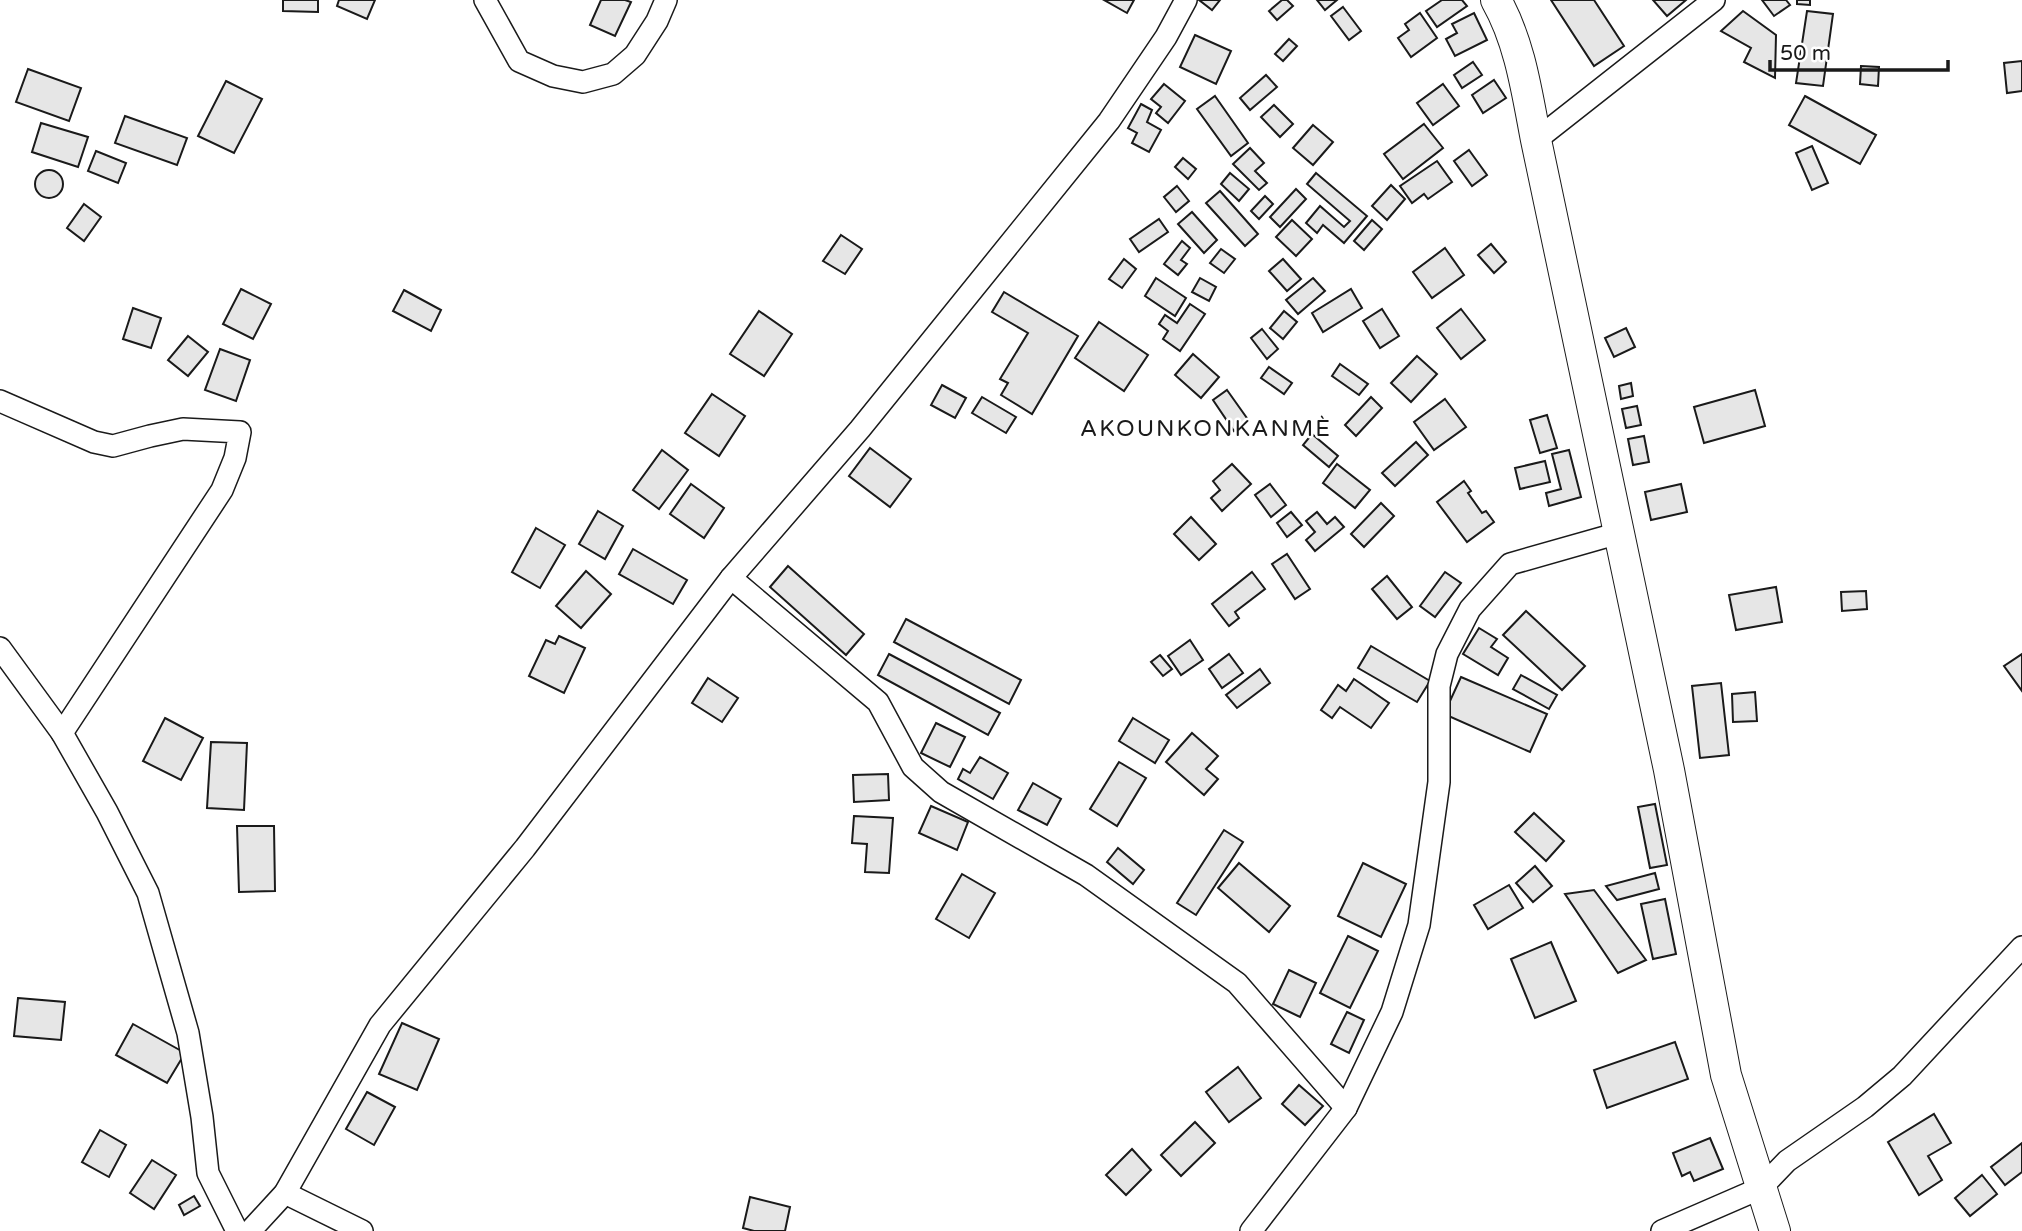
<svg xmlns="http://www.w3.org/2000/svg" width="2022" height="1231" font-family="'Varela Round',sans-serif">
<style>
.building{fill:#e6e6e6;stroke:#1a1a1a;stroke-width:2}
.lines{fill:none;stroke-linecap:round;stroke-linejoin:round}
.street-casing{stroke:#1a1a1a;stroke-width:24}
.secondary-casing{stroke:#1a1a1a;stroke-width:32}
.street{stroke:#fff;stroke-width:21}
.secondary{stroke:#fff;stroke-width:30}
.labels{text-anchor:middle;stroke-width:5;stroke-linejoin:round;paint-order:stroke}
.quarter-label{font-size:23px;letter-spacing:2px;fill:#1a1a1a;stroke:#fff}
</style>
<rect width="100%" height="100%" fill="#fff"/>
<g class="building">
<path d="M283 0H318V12L283 11Z"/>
<path d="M339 0H375L367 19 337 6Z"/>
<path d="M601 0H625L631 2 615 36 590 25Z"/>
<path d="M1104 0H1134L1127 13Z"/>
<path d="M1199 0H1220L1212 10Z"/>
<path d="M1282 0H1287L1293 6 1277 20 1269 11Z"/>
<path d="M1317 0H1337L1325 10Z"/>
<path d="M1442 0H1462L1467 6 1437 27 1426 11Z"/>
<path d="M1551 0H1594L1624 46 1594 66Z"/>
<path d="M1653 0H1686L1667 16Z"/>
<path d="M1762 0H1786L1790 5 1774 16Z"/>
<path d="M1797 0H1810V5L1797 4Z"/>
<path d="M1343 7 1361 31 1349 40 1331 16Z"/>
<path d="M1743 11 1776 35 1775 78 1744 62 1751 48 1721 31Z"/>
<path d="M1807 11 1833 14 1823 86 1796 83Z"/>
<path d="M1420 13 1437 38 1411 57 1398 38 1409 30 1405 24Z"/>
<path d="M1474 13 1487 40 1455 56 1446 39 1457 33 1452 24Z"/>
<path d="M1195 35 1231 51 1216 84 1180 67Z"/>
<path d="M1289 39 1297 46 1283 61 1275 54Z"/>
<path d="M2022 61V91L2007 93 2004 63Z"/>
<path d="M1473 62 1482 75 1462 88 1454 75Z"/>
<path d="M1861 66 1879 67 1878 86 1860 84Z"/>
<path d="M28 69 81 88 69 121 16 102Z"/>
<path d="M1266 75 1277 87 1250 110 1240 98Z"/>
<path d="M1494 80 1506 98 1483 113 1472 95Z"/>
<path d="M226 81 262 99 234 153 198 136Z"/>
<path d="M1164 84 1185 101 1168 123 1156 113 1161 107 1151 99Z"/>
<path d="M1443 84 1459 106 1433 125 1417 103Z"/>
<path d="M1215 96 1248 143 1231 156 1197 109Z"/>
<path d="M1805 96 1876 135 1860 164 1789 125Z"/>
<path d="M1141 104 1152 110 1147 122 1161 130 1149 152 1132 143 1137 133 1128 128Z"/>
<path d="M1274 105 1293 124 1280 137 1261 117Z"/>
<path d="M125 116 187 138 177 165 115 143Z"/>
<path d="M41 123 88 137 78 167 32 152Z"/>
<path d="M1424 124 1443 148 1403 179 1384 154Z"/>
<path d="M1313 125 1333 142 1313 165 1293 148Z"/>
<path d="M1812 146 1828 183 1812 190 1796 153Z"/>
<path d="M1250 148 1264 163 1255 171 1267 183 1259 190 1233 164Z"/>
<path d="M1469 150 1487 175 1472 186 1454 161Z"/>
<path d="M96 151 126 163 118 183 88 171Z"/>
<path d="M1183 158 1196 169 1188 179 1175 167Z"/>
<path d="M1437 161 1452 182 1428 199 1424 194 1412 203 1400 186Z"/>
<circle cx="49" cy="184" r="14"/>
<path d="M1230 173 1249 189 1239 201 1221 184Z"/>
<path d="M1316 173 1367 216 1344 243 1323 225 1317 233 1306 223 1320 206 1344 227 1350 221 1307 184Z"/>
<path d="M1391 185 1405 199 1387 220 1372 206Z"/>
<path d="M1177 186 1189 201 1176 212 1164 197Z"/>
<path d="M1296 189 1306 199 1280 227 1270 217Z"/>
<path d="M1220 191 1258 234 1245 246 1206 203Z"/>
<path d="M1265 196 1273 204 1259 219 1251 211Z"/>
<path d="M84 204 101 217 84 241 67 228Z"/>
<path d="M1192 212 1217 240 1204 253 1178 224Z"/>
<path d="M1159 219 1168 232 1139 252 1130 239Z"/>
<path d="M1292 220 1312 239 1296 256 1276 237Z"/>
<path d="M1372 220 1382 229 1364 250 1354 241Z"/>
<path d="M841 235 862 249 845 274 823 261Z"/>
<path d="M1182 241 1190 248 1181 260 1187 264 1178 275 1164 264Z"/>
<path d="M1491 244 1506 262 1494 273 1478 255Z"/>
<path d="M1445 248 1464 275 1432 298 1413 272Z"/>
<path d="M1221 249 1235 259 1224 273 1210 263Z"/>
<path d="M1124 259 1136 269 1122 288 1109 279Z"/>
<path d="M1283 259 1301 279 1287 291 1269 271Z"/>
<path d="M1156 278 1186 298 1175 316 1145 296Z"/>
<path d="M1200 278 1216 287 1209 301 1192 292Z"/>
<path d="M1313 278 1325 291 1298 314 1286 300Z"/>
<path d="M241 289 271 304 253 339 223 324Z"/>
<path d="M1351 289 1362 308 1323 332 1312 313Z"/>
<path d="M404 290 441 310 431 331 393 311Z"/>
<path d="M1004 292 1078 336 1032 414 1001 395 1008 383 1000 379 1028 333 992 312Z"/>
<path d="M1190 304 1205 314 1180 351 1163 339 1168 331 1159 324 1165 315 1177 323Z"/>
<path d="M133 308 161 318 151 348 123 339Z"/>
<path d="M1382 309 1399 336 1380 348 1363 321Z"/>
<path d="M1461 309 1485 340 1461 359 1437 328Z"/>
<path d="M759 311 792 334 764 376 730 354Z"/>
<path d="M1284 311 1297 322 1283 339 1270 328Z"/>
<path d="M1099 322 1148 355 1124 391 1075 358Z"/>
<path d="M1626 328 1635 347 1614 357 1605 338Z"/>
<path d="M1262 329 1278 349 1267 359 1251 338Z"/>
<path d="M188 336 208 352 188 376 168 360Z"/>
<path d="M220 349 250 360 236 401 205 390Z"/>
<path d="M1193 354 1219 377 1201 398 1175 375Z"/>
<path d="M1417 356 1437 374 1411 402 1391 383Z"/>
<path d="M1340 364 1368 384 1359 395 1332 376Z"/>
<path d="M1269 367 1292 383 1284 394 1261 378Z"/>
<path d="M1631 383 1633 396 1621 399 1619 386Z"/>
<path d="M942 385 966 398 955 418 931 405Z"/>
<path d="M1227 390 1249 421 1234 431 1213 400Z"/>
<path d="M1755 390 1765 426 1704 443 1694 407Z"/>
<path d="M712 394 745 416 719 456 685 433Z"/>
<path d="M982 397 1016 417 1006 433 972 413Z"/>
<path d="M1371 397 1382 408 1356 436 1345 425Z"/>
<path d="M1445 399 1466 427 1434 450 1414 422Z"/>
<path d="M1637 406 1641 425 1626 428 1622 409Z"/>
<path d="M1547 415 1557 448 1540 453 1530 420Z"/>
<path d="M1312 434 1338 456 1329 467 1303 445Z"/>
<path d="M1644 436 1649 462 1633 465 1628 439Z"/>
<path d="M1416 442 1428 455 1395 486 1382 473Z"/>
<path d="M870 448 911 479 890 507 849 476Z"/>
<path d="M662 450 688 470 659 509 633 490Z"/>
<path d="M1569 450 1581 497 1549 506 1546 493 1561 489 1552 454Z"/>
<path d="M1545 461 1550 482 1520 489 1515 468Z"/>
<path d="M1232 464 1251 484 1222 511 1211 498 1220 490 1213 481Z"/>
<path d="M1337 464 1370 490 1355 508 1323 483Z"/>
<path d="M1464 481 1471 491 1468 493 1482 513 1486 511 1494 522 1467 542 1437 502Z"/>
<path d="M691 484 724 508 704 538 670 514Z"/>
<path d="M1270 484 1286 505 1271 517 1255 495Z"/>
<path d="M1681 484 1687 512 1651 520 1645 492Z"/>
<path d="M1381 503 1394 516 1364 547 1351 534Z"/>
<path d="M598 511 623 526 605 559 579 544Z"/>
<path d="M1291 512 1302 525 1287 537 1277 523Z"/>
<path d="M1317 512 1327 524 1335 517 1344 527 1315 551 1306 540 1315 532 1306 521Z"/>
<path d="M1191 517 1216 544 1199 560 1174 534Z"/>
<path d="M536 528 565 545 540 588 512 572Z"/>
<path d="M633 549 687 580 673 604 619 574Z"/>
<path d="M1287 554 1310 589 1295 599 1272 564Z"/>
<path d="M788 566 864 634 846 655 770 587Z"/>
<path d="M586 571 611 594 581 628 556 606Z"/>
<path d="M1252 572 1265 589 1235 612 1239 618 1229 626 1212 604Z"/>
<path d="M1445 572 1461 583 1435 617 1420 606Z"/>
<path d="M1387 576 1412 607 1397 619 1372 589Z"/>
<path d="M1776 587 1782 622 1736 630 1729 595Z"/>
<path d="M1866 591 1867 609 1842 611 1841 592Z"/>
<path d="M1526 611 1585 666 1562 690 1503 635Z"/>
<path d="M906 619 1021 680 1009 704 894 642Z"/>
<path d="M1479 628 1497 639 1491 647 1508 658 1498 675 1463 654Z"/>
<path d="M559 636 585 648 564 693 529 676 546 640 555 644Z"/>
<path d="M1190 640 1203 660 1181 675 1168 656Z"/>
<path d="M1371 646 1430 681 1417 702 1358 668Z"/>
<path d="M889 654 1000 713 988 735 878 675Z"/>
<path d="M1229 654 1243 673 1222 688 1209 669Z"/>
<path d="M2022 654V691L2004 666Z"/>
<path d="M1160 655 1172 669 1163 676 1151 662Z"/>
<path d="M1260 669 1270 683 1237 708 1226 695Z"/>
<path d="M1521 675 1557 695 1549 709 1513 689Z"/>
<path d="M1461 677 1547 714 1530 752 1444 714Z"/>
<path d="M708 678 738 698 722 722 692 703Z"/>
<path d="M1354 679 1389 703 1371 728 1340 707 1332 718 1321 710 1338 685 1346 691Z"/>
<path d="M1721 683 1729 755 1700 758 1692 686Z"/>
<path d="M1755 692 1757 721 1733 722 1732 694Z"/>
<path d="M165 718 203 738 181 780 143 761Z"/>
<path d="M1133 718 1169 740 1155 763 1119 741Z"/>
<path d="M936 723 965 737 950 767 921 753Z"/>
<path d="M1192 733 1218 756 1206 769 1218 779 1204 795 1166 762Z"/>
<path d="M211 742 247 743 244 810 207 808Z"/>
<path d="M980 757 1008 773 993 799 958 779 963 769 970 773Z"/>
<path d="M1119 762 1146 778 1117 826 1090 809Z"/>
<path d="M888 774 889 800 854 802 853 775Z"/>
<path d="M1033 783 1061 799 1047 825 1018 810Z"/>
<path d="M1655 804 1667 865 1650 868 1638 807Z"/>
<path d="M931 806 968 822 957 850 919 833Z"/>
<path d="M1534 813 1564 841 1546 861 1515 832Z"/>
<path d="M854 816 893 818 889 873 865 872 867 844 852 843Z"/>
<path d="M237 826H274L275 891 239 892Z"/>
<path d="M1224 830 1243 842 1196 915 1177 903Z"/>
<path d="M1118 848 1144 870 1133 884 1107 862Z"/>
<path d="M1239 863 1290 906 1269 932 1218 888Z"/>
<path d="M1363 863 1406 884 1381 937 1338 916Z"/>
<path d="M1535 866 1552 886 1533 902 1516 883Z"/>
<path d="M1655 873 1659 889 1617 900 1606 886Z"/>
<path d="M962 874 995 893 969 938 936 919Z"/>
<path d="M1509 885 1523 908 1488 929 1474 905Z"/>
<path d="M1594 890 1646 960 1618 973 1565 894Z"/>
<path d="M1665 899 1676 954 1653 959 1641 904Z"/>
<path d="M1348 936 1378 951 1350 1008 1320 993Z"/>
<path d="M1551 942 1576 1001 1535 1018 1511 959Z"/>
<path d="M1289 970 1316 983 1300 1017 1273 1004Z"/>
<path d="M18 998 65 1002 61 1040 14 1036Z"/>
<path d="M1347 1012 1364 1020 1349 1053 1331 1044Z"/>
<path d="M402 1023 439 1039 417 1090 379 1074Z"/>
<path d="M133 1024 185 1053 167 1083 116 1055Z"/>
<path d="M1675 1042 1688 1079 1607 1108 1594 1070Z"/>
<path d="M1238 1067 1261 1098 1229 1122 1206 1092Z"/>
<path d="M1299 1085 1323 1106 1305 1125 1282 1104Z"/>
<path d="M367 1092 395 1107 374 1145 346 1129Z"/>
<path d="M1934 1114 1951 1143 1928 1156 1942 1180 1919 1195 1888 1142Z"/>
<path d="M1195 1122 1215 1143 1181 1176 1161 1155Z"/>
<path d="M100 1130 126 1145 109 1177 82 1162Z"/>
<path d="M1710 1138 1723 1169 1694 1181 1690 1172 1682 1176 1673 1153Z"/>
<path d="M2022 1143V1172L2005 1185 1991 1167Z"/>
<path d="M1132 1149 1151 1170 1126 1195 1106 1175Z"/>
<path d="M152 1160 176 1175 154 1209 130 1193Z"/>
<path d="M1982 1175 1997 1194 1970 1216 1955 1198Z"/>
<path d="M194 1196 200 1206 184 1215 179 1205Z"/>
<path d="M750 1197 790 1207 785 1231H754L743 1228Z"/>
</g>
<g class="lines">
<g class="street-casing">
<g id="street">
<path d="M485 0 519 61 553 76 583 82 613 74 635 55 657 21 666 0"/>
<path d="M1536 140 1714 0"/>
<path d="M0 401 94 442 113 446 150 436 183 429 240 432 235 458 222 490 62 733"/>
<path d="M731 578 878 702 913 767 941 792 1086 875 1237 983 1346 1108"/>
<path d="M0 648 62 733 107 812 148 893 188 1033 202 1117 208 1173 237 1231"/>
<path d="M285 1193 362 1231"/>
<path d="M250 1231 285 1193 380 1025 525 848 731 578 860 429 1109 121 1166 37 1186 0"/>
<path d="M1251 1231 1346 1108 1392 1012 1419 925 1439 782V686L1447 654 1470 609 1510 564 1619 533"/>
<path d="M1662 1231 1761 1188 1787 1161 1865 1107 1902 1076 2022 947"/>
</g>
</g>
<g class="secondary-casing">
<path id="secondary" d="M1496 0C1520 42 1527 93 1536 140L1669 770 1726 1075 1775 1231"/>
</g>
<use href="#street" class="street"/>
<use href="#secondary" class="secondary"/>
</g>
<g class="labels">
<g class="quarter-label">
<text x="1206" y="436">AKOUNKONKANMÈ</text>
</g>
</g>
<path d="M1770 60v10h178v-10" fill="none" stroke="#1a1a1a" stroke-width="3.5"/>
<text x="1780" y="60" font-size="21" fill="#1a1a1a" stroke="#ffffff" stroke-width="5" paint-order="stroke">50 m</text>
</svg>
